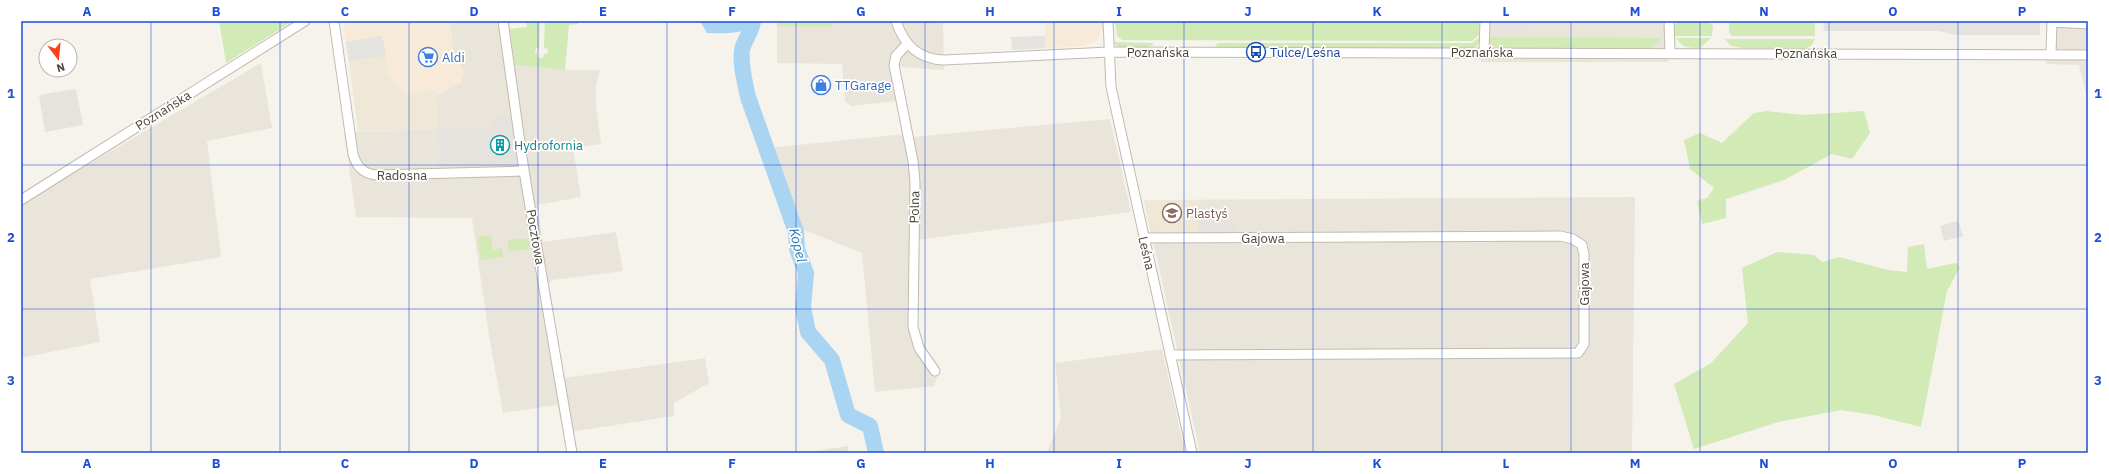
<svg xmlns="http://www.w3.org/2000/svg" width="2109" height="474" font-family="'IBM Plex Sans',sans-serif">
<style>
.residential{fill:#eae5da}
.commercial{fill:#f7ead8}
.industrial{fill:#e6e2dd}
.education{fill:#efe8d6}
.green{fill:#d2eab5}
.parking{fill:#e5e3e0}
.water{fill:#a9d4f2}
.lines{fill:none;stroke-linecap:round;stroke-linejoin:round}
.river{stroke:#a9d4f2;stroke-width:16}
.minor-casing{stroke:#c2bbae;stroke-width:11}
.minor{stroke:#fff;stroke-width:9}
.grid{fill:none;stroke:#1d4ed8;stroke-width:1;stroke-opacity:0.55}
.labels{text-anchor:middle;stroke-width:3.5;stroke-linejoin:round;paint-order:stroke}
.street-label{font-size:13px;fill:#4b4439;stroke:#fff}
.transit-label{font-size:13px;fill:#164399;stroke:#fff;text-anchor:start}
.shop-label{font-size:13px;fill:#366cbe;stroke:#fff;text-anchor:start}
.culture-label{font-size:13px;fill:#0d838f;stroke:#fff;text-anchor:start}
.education-label{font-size:13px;fill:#785e54;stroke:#fff;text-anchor:start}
.water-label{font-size:14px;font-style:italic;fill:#2e7ab2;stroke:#fff}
.neatline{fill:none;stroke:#1d4ed8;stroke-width:1.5}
.grid-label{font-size:13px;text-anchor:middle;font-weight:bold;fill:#1d4ed8}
</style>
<rect width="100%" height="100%" fill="#f6f3ec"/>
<g class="residential">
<path d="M450 21H509L515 65 565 70H600L596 86V106L601 144 573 148 581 197 537 205 543 242 616 232 623 271 553 280 549 283 564 378 705 358 709 383 674 403V416L563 433 558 405 503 413 489 336 472 218 356 217 344 132 438 129 436 95 461 83 464 73 453 53Z"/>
<path d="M777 21H943L944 70 899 67 912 137 1110 119 1131 212 917 240 916 326 927 353 939 371 934 386 875 392 862 253 799 228 769 148 904 134 898 101 851 106 845 101 842 64 777 63Z"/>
<path d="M1480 21H1669L1670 53 1668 62H1481Z"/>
<path d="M2047 21H2088V102L2079 65 2046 64Z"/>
<path d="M261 63 272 128 207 141 221 257 90 279 100 342 21 358V204Z"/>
<path d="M1635 197 1632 453H1200L1144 200Z"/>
<path d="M1162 349 1185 453H1047L1061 417 1055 363Z"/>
</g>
<g class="commercial">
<path d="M348 21H450L453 53 464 73 461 83 436 95V90L404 93 389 75 383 36 346 42 343 29Z"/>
<path d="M1045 21H1104V31H1101L1097 41 1085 46 1012 50 1011 37 1045 36Z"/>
</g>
<g class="industrial">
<path d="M76 89 83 125 45 132 39 95Z"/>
<path d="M511 117 517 164 439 167 438 129 493 127 492 118Z"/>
<path d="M848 446 849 453H803Z"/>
</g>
<g class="education">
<path d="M383 36 389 75 404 93 436 90 438 129 358 131 346 42Z"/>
<path d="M1144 200H1198V232H1157L1149 226Z"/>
</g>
<g class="green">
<path d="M219 21H293L226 63Z"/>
<path d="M526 21H540L539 49 536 47 535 53H537V57L543 58 544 54H547L548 49 544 48 545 21H578V24L569 25 565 70 515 65 510 29 527 27Z"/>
<path d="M777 21H833V27L777 26Z"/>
<path d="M1115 21H1480L1479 35 1472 41 1122 40 1117 36Z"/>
<path d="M1678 21H1709L1713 26 1712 36H1675L1673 27Z"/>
<path d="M1729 21H1815V36H1732L1729 32Z"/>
<path d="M1489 37 1662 38 1651 48H1497L1491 44Z"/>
<path d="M1479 38H1481L1477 46 1471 49H1215L1217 43H1472Z"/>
<path d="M1676 38H1711L1700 48C1689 48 1682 48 1676 38Z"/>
<path d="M1725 39H1815L1811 46 1804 49 1742 48 1731 46Z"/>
<path d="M1112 42 1153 43V45L1142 48 1121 49Z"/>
<path d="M1766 111 1803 115 1864 111 1870 133 1852 159 1832 154 1784 180 1726 199V218L1702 224 1697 201 1707 198 1714 188 1690 169 1684 140 1700 133 1722 143 1754 113Z"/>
<path d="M491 235 493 250 502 248 503 257 481 260 477 237Z"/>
<path d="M529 238 530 249 509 252 507 240Z"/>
<path d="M1924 244 1927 269 1956 263 1960 267 1947 291 1921 427 1873 415 1841 410 1778 422 1694 449 1674 384 1711 363 1748 323 1742 268 1777 252 1814 255 1822 262 1839 257 1888 270 1907 272 1908 247Z"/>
</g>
<g class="parking">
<rect x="1497" y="21" width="31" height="11"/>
<path d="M1823 21H2040V35H1954L1940 31H1824Z"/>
<path d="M382 36 386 56 349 61 346 42Z"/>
<path d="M1045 36V48L1012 50 1011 37Z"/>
<path d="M1199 219H1234L1235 233H1199Z"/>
<path d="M1958 221 1963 236 1944 241 1940 226Z"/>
</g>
<path class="water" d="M700 21H760L759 26C741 33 726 34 707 33Z"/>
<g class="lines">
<path class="river" d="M753 21C752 32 744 40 742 50 740 65 745 82 748 97L796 232 797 249 806 273 803 308 808 332 832 360 848 415 870 426 876 453"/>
<g class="minor-casing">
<g id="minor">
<path d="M334 21 353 154C357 167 362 173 376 175L524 171"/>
<path d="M503 21 524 171 572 453"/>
<path d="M896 21C904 45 918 59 944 60L1109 52 2088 55"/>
<path d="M1108 21 1111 87 1192 453"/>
<path d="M1669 21 1670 53"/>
<path d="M2052 22 2088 24"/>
<path d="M907 44 896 56 894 65 913 161 915 182 913 327 919 348 935 371"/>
<path d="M1484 52 1485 21"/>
<path d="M2051 54 2052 21"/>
<path d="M21 200 305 21"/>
<path d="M1144 238 1560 236 1573 239 1582 245 1584 255V344L1578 353 1170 355"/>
</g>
</g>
<use href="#minor" class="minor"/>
</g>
<path class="grid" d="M151 21V453M280 21V453M409 21V453M538 21V453M667 21V453M796 21V453M925 21V453M1054 21V453M1184 21V453M1313 21V453M1442 21V453M1571 21V453M1700 21V453M1829 21V453M1958 21V453M21 165H2088M21 309H2088"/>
<defs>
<g id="bus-ring" transform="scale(1)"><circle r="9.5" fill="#fff" stroke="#1a4fb4" stroke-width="1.5"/><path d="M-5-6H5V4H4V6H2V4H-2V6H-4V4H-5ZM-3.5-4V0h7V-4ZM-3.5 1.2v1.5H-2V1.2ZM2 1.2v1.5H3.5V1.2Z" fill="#1a4fb4"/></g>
<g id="supermarket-ring" transform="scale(1)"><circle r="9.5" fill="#fff" stroke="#3f7fe0" stroke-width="1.5"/><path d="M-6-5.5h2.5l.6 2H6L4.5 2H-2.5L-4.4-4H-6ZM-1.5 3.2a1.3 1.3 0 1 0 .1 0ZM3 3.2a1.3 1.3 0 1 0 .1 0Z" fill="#3f7fe0"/></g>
<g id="shop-ring" transform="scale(1)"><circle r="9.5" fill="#fff" stroke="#3f7fe0" stroke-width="1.5"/><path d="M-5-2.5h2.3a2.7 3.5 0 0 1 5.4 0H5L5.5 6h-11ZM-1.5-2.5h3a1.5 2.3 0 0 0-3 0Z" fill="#3f7fe0"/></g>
<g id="building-ring" transform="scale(1)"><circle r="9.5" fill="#fff" stroke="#0f9aa8" stroke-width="1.5"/><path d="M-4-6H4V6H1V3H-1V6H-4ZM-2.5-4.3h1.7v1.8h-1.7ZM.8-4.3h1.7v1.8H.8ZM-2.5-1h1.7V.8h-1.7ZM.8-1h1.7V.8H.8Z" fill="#0f9aa8"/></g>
<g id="school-ring" transform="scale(1)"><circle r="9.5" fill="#fff" stroke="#8d6e63" stroke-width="1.5"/><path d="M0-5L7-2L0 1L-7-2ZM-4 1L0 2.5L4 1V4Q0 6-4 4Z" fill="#8d6e63"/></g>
</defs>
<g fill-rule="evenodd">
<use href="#bus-ring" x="1256" y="52"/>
<use href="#supermarket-ring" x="428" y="57"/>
<use href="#shop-ring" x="821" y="85"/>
<use href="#building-ring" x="500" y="145"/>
<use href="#school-ring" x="1172" y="213"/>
</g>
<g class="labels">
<g class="street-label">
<text x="1158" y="57">Poznańska</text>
<text x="1482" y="57">Poznańska</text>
<text x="1806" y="58">Poznańska</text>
<text transform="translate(163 110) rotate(-32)" y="5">Poznańska</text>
<text x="402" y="180">Radosna</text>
<text transform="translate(914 207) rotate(-89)" y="5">Polna</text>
<text transform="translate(536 237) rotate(80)" y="5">Pocztowa</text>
<text x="1263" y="243">Gajowa</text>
<text transform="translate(1147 253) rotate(77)" y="5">Leśna</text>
<text transform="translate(1584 284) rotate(-90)" y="5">Gajowa</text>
</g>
<g class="transit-label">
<text x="1270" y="57">Tulce/Leśna</text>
</g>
<g class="shop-label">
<text x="442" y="62">Aldi</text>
<text x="835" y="90">TTGarage</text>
</g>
<g class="culture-label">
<text x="514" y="150">Hydrofornia</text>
</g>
<g class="education-label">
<text x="1186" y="218">Plastyś</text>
</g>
<g class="water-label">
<text transform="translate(798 245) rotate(76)" y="5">Kopel</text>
</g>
</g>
<rect width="2109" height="474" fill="none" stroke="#ffffff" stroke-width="44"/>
<g transform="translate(58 58) rotate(164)"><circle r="19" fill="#ffffff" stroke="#b7b4b0"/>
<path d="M0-3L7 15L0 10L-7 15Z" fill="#fc3f1d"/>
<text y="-6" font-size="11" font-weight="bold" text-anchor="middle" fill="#4b4439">N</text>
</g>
<rect x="22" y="22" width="2065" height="430" class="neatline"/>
<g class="grid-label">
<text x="87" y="16">A</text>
<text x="216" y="16">B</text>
<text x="345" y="16">C</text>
<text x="474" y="16">D</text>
<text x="603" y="16">E</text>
<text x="732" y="16">F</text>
<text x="861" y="16">G</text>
<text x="990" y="16">H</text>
<text x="1119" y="16">I</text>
<text x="1248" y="16">J</text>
<text x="1377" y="16">K</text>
<text x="1506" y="16">L</text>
<text x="1635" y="16">M</text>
<text x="1764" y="16">N</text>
<text x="1893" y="16">O</text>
<text x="2022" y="16">P</text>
<text x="11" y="98">1</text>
<text x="2098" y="98">1</text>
<text x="11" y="242">2</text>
<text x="2098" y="242">2</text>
<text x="11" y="385">3</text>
<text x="2098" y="385">3</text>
<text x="87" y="468">A</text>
<text x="216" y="468">B</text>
<text x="345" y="468">C</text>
<text x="474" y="468">D</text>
<text x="603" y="468">E</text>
<text x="732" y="468">F</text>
<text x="861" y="468">G</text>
<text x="990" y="468">H</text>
<text x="1119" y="468">I</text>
<text x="1248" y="468">J</text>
<text x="1377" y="468">K</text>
<text x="1506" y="468">L</text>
<text x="1635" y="468">M</text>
<text x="1764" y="468">N</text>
<text x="1893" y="468">O</text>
<text x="2022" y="468">P</text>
</g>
</svg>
